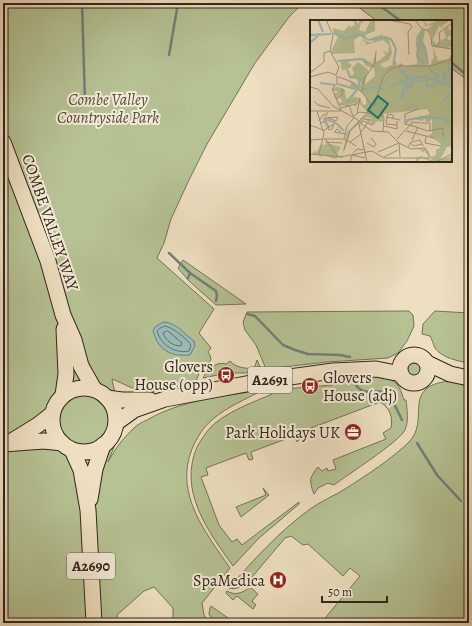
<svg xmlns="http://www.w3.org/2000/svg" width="472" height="626" font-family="Alegreya,serif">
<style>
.green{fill:#b6c294;stroke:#737456}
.water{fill:#9abcb8;stroke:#708078}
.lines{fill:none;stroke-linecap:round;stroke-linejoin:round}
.shore{stroke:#657168;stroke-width:1}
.stream{stroke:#708078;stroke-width:2.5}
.primary-casing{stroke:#302619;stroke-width:17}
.primary{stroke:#eedfc1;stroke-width:15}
.labels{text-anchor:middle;stroke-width:4;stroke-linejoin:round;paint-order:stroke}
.shield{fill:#f4ead7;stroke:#6b6152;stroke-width:1}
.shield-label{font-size:15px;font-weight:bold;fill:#302619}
.park-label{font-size:16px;font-style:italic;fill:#524d38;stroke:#f4ead7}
.street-label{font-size:16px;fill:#302619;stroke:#f4ead7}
.poi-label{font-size:16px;fill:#302619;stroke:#f4ead7;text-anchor:end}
.inset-river{fill:none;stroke:#9abcb8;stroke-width:2}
.inset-road{fill:none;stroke:#a2957e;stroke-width:1}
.view{fill:#0f766e;fill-opacity:0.15;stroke:#0f766e;stroke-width:2}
.inset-edge{fill:none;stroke:#302619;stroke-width:2}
</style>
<rect width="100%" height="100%" fill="#eedfc1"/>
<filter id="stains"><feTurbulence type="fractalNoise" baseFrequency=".005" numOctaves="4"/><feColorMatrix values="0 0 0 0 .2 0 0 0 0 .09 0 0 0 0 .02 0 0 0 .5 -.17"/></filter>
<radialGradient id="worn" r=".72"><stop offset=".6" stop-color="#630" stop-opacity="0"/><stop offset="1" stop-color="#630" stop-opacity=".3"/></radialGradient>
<g class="green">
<path d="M3 3H303L289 17 255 63 207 144 188 182 171 219 164 243 157 258 214 309 199 333 211 348 208 352 210 355 211 360 200 371 196 381C181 385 160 393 144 391 133 390 123 383 112 379L122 427 108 462C115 449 123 438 134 428 137 425 142 422 147 420 181 400 224 396 263 390 246 399 227 407 213 419 203 427 197 438 192 449 174 494 206 533 230 568L202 603 204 615 209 623H173V608L154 587 144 591 117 615 118 623H3Z"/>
<path d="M353 3H469V81L451 68V21H377Z"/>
<path d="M183 260 246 304 216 305 188 280 178 268Z"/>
<path d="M409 311 413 315 414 326 407 341 398 353 388 358 327 362 266 369 256 345 245 330 243 322 247 312Z"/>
<path d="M435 311 469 313V363C458 361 442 358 435 348 433 344 432 339 430 336L422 334 423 324Z"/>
<circle cx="414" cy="369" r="9"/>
<path d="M257 360 261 369 246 373H227L203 378C208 369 216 361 226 364L230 361C236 368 245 368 254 369Z"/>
<path d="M375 375C394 380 398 380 404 400H406C407 410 409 421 405 430 399 442 347 475 334 485L328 483 318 488 314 494C309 481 309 478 318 467L322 471 327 468 328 471 336 469 333 460 386 439 383 433 391 428C393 417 390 408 380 402L303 431 302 437 297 442 294 436 251 452 253 459 249 460 246 453 206 468 208 475 201 477 219 525 232 542 237 539 242 545 299 502V504L258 539 233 566C208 531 178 491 197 447 202 438 209 427 218 421 234 409 254 402 272 394V390L332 385V379Z"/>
<path d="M449 381 469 383V623H321L360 576 350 568 343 576 308 544 303 545 291 536 285 538 247 583C241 587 236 590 229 588 253 560 280 531 310 509 321 501 334 496 345 489 364 477 393 458 409 442 431 419 400 387 449 381Z"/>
<path d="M263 488 269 495 241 517 236 507 266 495Z"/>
<path d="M250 587 258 594 252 601 256 605 253 609 237 596 233 600 226 593 227 591C235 596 243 593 250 587Z"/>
<path d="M211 606 235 623H214L209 614 210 608Z"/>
</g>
<path class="water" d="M164 322C177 323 183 333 194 341L195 346 190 355C171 357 157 350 153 330L156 326Z"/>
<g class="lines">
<g class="shore">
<path d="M165 326C172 327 189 340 191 346L189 351C175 354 161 345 157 331L159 329Z"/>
<path d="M168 331 182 343 181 346C173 346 166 341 163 333Z"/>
</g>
<g class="stream">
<path d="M82 3 85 102"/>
<path d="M376 3 401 21"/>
<path d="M169 55 178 3"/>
<path d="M451 62 469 77"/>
<path d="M169 253 190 273 216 291 217 296 216 301"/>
<path d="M188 278 190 273"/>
<path d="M247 314 255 316 283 345 295 350 308 354 340 355 350 357"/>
<path d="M353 381C365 401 375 385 387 395 394 401 398 412 402 420"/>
<path d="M417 443 437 475 461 501"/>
</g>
<g class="primary-casing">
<g id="primary">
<path d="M3 142 48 261 63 315 74 340 81 366 94 389"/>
<circle cx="414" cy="369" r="14"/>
<path d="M427 363 450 374 469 378"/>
<circle cx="84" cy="420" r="32"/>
<path d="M63 395 66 374 64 329"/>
<path d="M107 398 122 400H150"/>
<path d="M116 423 134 410 165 399 268 380 333 371 376 369 401 374"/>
<path d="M12 441 38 425 52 414"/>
<path d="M3 444 44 441 62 443"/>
<path d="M72 450 81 470 88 510 94 623"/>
<path d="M90 499 95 469 103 445"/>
</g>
</g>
<use href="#primary" class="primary"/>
</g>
<defs>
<g id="bus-disc" transform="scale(0.9)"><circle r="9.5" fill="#8f2418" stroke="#f4ead7"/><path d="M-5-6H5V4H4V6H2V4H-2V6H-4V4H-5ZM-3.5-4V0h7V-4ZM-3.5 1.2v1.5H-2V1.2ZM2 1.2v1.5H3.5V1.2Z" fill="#fff"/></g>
<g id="office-disc" transform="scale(0.9)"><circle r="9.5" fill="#8f2418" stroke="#f4ead7"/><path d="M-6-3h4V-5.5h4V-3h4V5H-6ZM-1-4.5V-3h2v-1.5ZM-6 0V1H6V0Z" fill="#fff"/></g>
<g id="hospital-disc" transform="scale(0.9)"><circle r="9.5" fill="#8f2418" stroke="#f4ead7"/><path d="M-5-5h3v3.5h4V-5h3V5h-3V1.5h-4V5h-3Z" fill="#fff"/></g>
</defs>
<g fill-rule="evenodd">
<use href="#bus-disc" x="226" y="375"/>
<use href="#bus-disc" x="310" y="386"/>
<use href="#office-disc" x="353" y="432"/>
<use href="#hospital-disc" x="278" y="580"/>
</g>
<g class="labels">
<g class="shield">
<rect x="248" y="367" width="44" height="26" rx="3"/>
<rect x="67" y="553" width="48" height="26" rx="3"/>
</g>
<g class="shield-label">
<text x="270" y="385">A2691</text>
<text x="91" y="571">A2690</text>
</g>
<g class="park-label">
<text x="108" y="105">Combe Valley<tspan x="108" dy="18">Countryside Park</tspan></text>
</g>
<g class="street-label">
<text transform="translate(51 222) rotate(71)" y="6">COMBE VALLEY WAY</text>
</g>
<g class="poi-label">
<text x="213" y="372">Glovers<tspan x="213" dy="18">House (opp)</tspan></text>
<text x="323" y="383" text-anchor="start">Glovers<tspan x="323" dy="18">House (adj)</tspan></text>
<text x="340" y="438">Park Holidays UK</text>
<text x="265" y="586">SpaMedica</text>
</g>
</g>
<g transform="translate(310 20)">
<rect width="142" height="142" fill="#eedfc1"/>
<path d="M43 0H46L48 4 50 0 54 2 51 3 49 10 55 12 61 0H65V11L57 14 53 19 57 22H63L62 18 73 14V17L79 19 82 33 79 40 70 44 74 48 82 45 83 40 87 46 91 43 95 46 107 44 106 17 112 9 115 10 113 22 118 35V45L121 44 122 38 124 40 122 16 117 9 123 5 115 6 113 0 117 5 129 0H140L132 6 134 8 129 6 123 19 126 25 136 17 134 10 138 7 140 11 142 7V15L137 17 138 20 142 19V26L138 28 123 27 128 41 138 39 142 34V126L137 127 130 140 142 136 139 139 142 138V142H122L112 138H107L110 139 106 142V138L111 136 122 140 118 133H115L117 130 113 132 109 129H116L118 131 121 137 126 135V130L130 128 131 124 118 115 122 114V99L119 102 115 101V98L112 101 104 99 120 94 117 89 73 94V102L67 101 63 106 60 104 62 99 57 97 41 111 32 136 25 139 12 135 10 138 9 135 2 134 5 130 6 133 11 124 15 125 17 119V123L31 127 26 135 32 136 37 112 58 93 49 83 45 87V83L30 86 26 79 29 83 33 82 30 77 27 79 29 73 26 79 24 73H28L26 70 24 72 22 68 28 67 34 69 37 81 47 70 40 67 41 62 27 55 54 67 46 58 40 57 44 54 42 48 48 42 58 50 55 64 65 56 64 48 56 46 52 40 48 39 38 42 42 45 40 48 29 51 32 50 30 40 53 38 63 44 64 37 67 42 76 35 73 31 78 33 79 25 73 20 55 25 56 23 53 20 49 30 53 18 50 16 44 20 45 33 22 34 21 31 28 17 23 13V8L34 11 39 5 40 7 45 5ZM47 67 56 77V84L53 85 50 78 43 77 48 70Z" fill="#b6c294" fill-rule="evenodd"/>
<path class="inset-river" d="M8 0 13 12M112 11 110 19 115 27 118 44M24 13 36 19 50 14 58 20 75 17 81 19 86 29 84 40 86 45M0 15 21 14M0 23 10 14M106 25 110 24 107 36 114 43M27 41 52 39 61 45M138 42 142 65M88 47 98 59 115 56 132 64M118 47 129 57 125 60M37 49 40 57 48 58 50 67M96 49 93 53 100 58M134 51 133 60H136M136 52V60L141 61M117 58V66H124M98 59 116 57 142 66M10 63 25 65M28 64 45 69M94 64 115 60M79 68 98 59M54 69 67 67 75 70M93 77 100 66M91 80 94 67 102 66 101 60M37 81 47 70M133 81 142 73M15 99 26 103 34 111M96 103 98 100 112 97 132 98 137 100 138 104"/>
<path class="inset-road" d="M16 0 23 15 20 31 29 47 26 55M79 0 100 4M105 0 112 9 117 10M117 10 121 16 122 26 142 29M125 27 130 21 129 13 142 3M99 35 98 12 102 7 100 4M0 53 14 42V33L20 31M26 56 42 62 52 73M0 57 18 52 26 55M27 57V64L22 69 31 90M0 67 8 69 23 86 48 100 57 142M52 72 54 59 65 43 66 31M53 73 62 87M26 79 33 74 31 69 35 71M4 81 8 85 20 88M35 86 39 85 43 96M64 86 73 57 80 49 88 46H121L142 39M31 88 46 84M0 91H31M7 91 14 114 9 134M71 91 74 98 73 111M47 93 50 78M43 97 49 92 59 93M76 97 90 100M77 97 76 104 87 105M77 97 78 94 83 95V99M18 98 26 101 28 97M54 99 61 100H56M9 101 13 95H17V92M14 101 19 110 22 109 24 104M14 101V98L28 97M10 103 16 101 19 107M50 103 62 111 78 112 89 123 101 129 115 128 120 138M51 103 53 101 62 105M112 103H120V111M0 105 13 110M100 105 95 104V94L108 89M101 105 102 102 111 103M74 106 87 109V101M13 111 24 104M96 111 124 118M31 112 27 109 24 112 36 114M51 112 59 101M116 116 115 123 131 126M14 119H35L46 126M15 119 28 136M34 119 37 106 44 98M87 119 100 105 118 111 133 108V117M0 120 13 119M102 120 108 107M16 122 32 123M40 122 51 114M57 123 64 127 66 124 61 118M100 123 104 126 112 124M98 127 101 122 110 120 113 126M34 130 40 111 62 87M68 132 89 123 90 137M0 133 1 120M43 133 47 129 54 130M0 134 33 137M30 137 62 131 74 138H119M74 137 88 130M40 142 42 135 55 138M126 142 142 134"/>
<path class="view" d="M68 76 78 84 68 98 58 90Z"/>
<rect width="142" height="142" class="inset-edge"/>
</g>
<rect width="472" height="626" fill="none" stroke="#eedfc1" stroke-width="16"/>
<rect x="4" y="4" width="464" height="618" fill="none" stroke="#302619" stroke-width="2"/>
<rect x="8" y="8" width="456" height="610" fill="none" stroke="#302619"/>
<path d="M322 596v6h65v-6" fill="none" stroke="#302619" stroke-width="2"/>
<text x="328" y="596" font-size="12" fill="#302619" stroke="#f4ead7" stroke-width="3" paint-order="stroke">50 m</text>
<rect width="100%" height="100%" filter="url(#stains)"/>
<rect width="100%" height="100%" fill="url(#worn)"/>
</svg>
